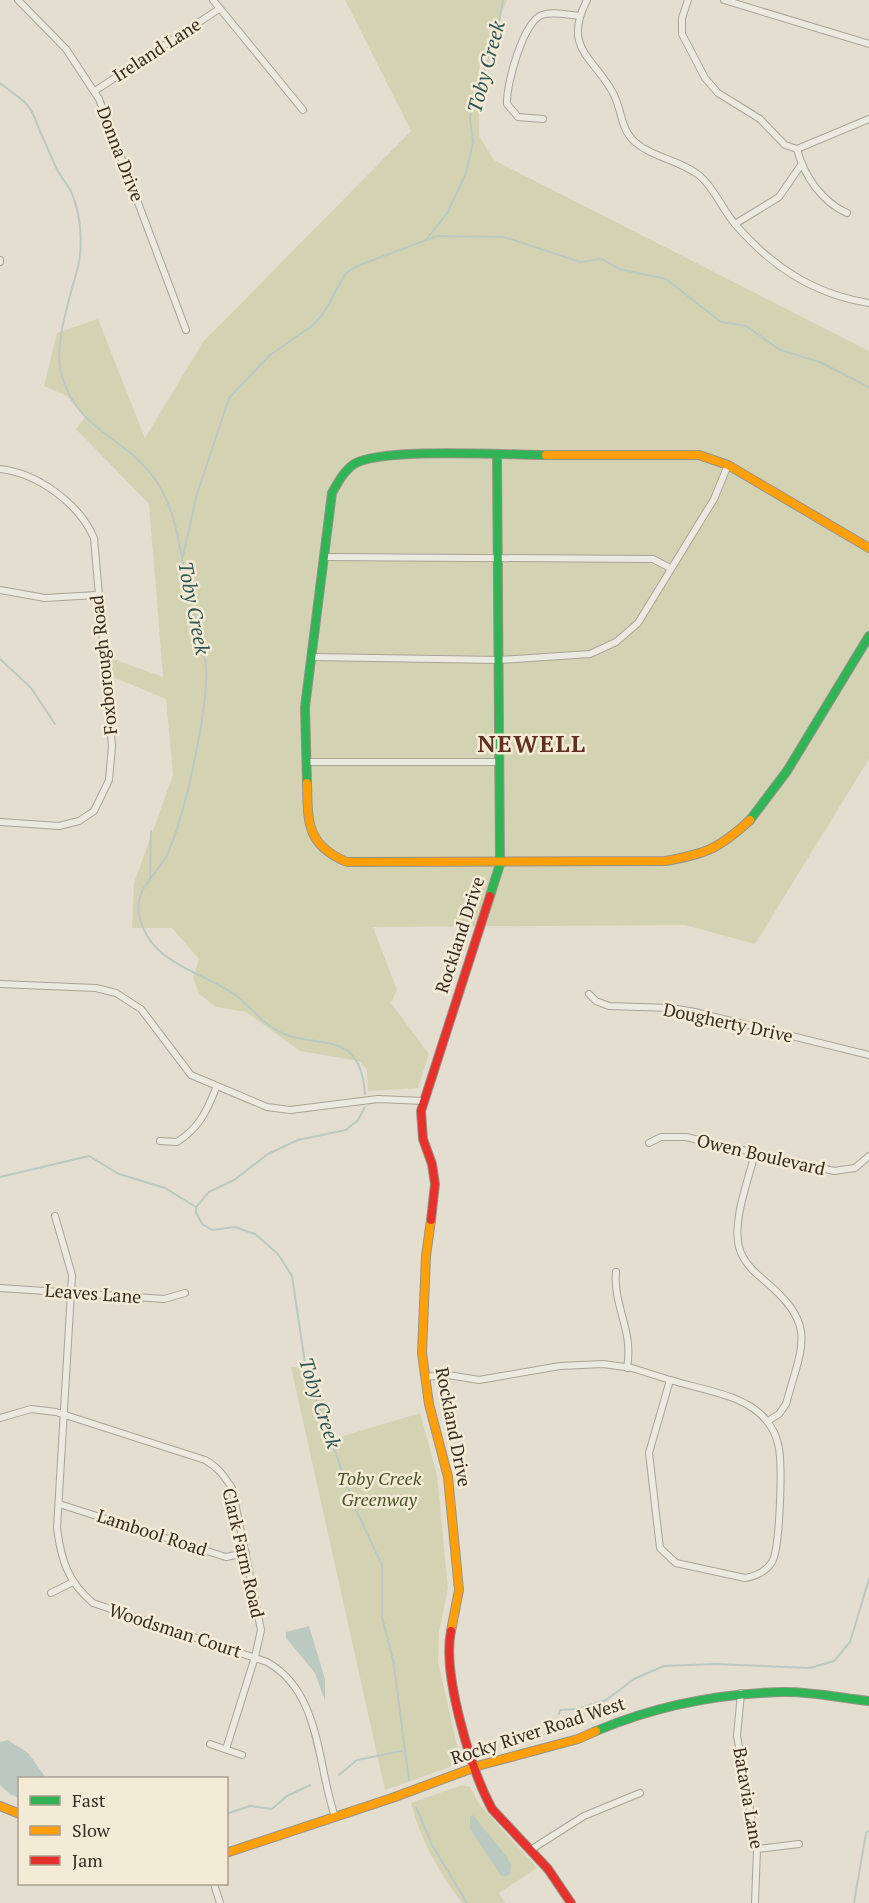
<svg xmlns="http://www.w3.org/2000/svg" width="869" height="1903" font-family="'PT Serif',serif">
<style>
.green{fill:#d3d3b3}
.water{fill:#bbc9c0}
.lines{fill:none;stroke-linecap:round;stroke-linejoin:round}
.stream{stroke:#bbc9c0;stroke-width:2}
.street-casing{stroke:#aaa398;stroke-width:8}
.fast-casing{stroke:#999388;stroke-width:10}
.slow-casing{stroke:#999388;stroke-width:10}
.jam-casing{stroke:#999388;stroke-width:10}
.street{stroke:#ece9e1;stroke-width:6}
.fast{stroke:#30b455;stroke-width:8}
.slow{stroke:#ff9f0a;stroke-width:8}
.jam{stroke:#e5322d;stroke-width:8}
.labels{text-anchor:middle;stroke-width:5;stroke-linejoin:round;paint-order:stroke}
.street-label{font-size:18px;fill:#382c21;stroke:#f4ebd7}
.park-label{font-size:18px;font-style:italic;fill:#495428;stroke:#f4ebd7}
.water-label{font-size:20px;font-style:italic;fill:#315754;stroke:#f4ebd7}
.district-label{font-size:24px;font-weight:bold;letter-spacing:1.5px;fill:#632f22;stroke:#f4ebd7}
</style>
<rect width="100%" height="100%" fill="#e4ded0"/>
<g class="green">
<path d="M345 0H507L479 69V136L494 160 869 351V759L755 944 685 925 373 927 397 990 391 1003 429 1054 418 1088 368 1091 367 1069 359 1061 300 1051 246 1012 216 1007 199 994 193 978 199 959 172 928H132L134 883 173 775 166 699 113 677 111 658 163 677 149 504 76 429 85 417 67 396 44 386 57 333 98 319 145 438 203 342 411 131Z"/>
<path d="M291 1367 313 1368 337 1438 420 1413 437 1475 448 1588 439 1632 438 1662 461 1763 385 1790Z"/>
<path d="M462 1785 470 1787 479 1804 537 1868 499 1893 505 1903H462C438 1871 421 1841 411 1803Z"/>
</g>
<g class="water">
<path d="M309 1626 325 1679V1701L315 1673 286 1638V1632Z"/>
<path d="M8 1740 28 1753 46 1778H20L19 1798 10 1794 0 1785V1742Z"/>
<path d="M473 1815 507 1857 511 1865 510 1874 506 1876H501L470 1829V1816Z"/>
</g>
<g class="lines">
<g class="stream">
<path d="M0 83C9 91 21 97 28 106 35 114 37 125 41 134 48 147 52 161 59 173 63 180 69 186 72 194 81 215 83 245 78 267 70 297 53 345 62 376 78 430 119 434 151 474 176 505 179 546 187 584 193 612 204 640 206 668 208 711 185 816 167 855 157 875 134 889 139 914 148 963 199 970 234 994 253 1008 264 1027 287 1035 306 1043 335 1038 351 1054 361 1063 364 1081 365 1094"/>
<path d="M426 240 448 212 466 173 473 142 470 117 482 74 495 44 503 0"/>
<path d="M183 556 197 494 229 398 270 355 312 326 323 314 346 273 357 266 437 236 504 237 580 262 602 259 619 269 666 279 721 322 746 326 780 350 820 362 869 387"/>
<path d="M0 659 31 688 55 724"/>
<path d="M150 879 151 831"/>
<path d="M365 1107 358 1120 346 1130 298 1140 268 1154 234 1180 209 1192 196 1207V1212L202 1224 212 1230 235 1227 255 1234 278 1254 292 1276 306 1370 356 1510 382 1565V1617L393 1660 409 1780"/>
<path d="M0 1177 89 1156 119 1174 165 1188 196 1207"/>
<path d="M559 1714 560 1710 577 1709 606 1700 634 1679 664 1666 715 1664 810 1668 834 1661 850 1642 869 1579"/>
<path d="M339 1775 357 1760 402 1751"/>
<path d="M416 1807 432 1845 467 1903"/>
<path d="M226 1814 250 1806 272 1809 287 1796 310 1785"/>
<path d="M854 1903 866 1833 869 1831"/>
</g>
<g class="street-casing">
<g id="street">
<path d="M18 0 66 49 99 99 186 330"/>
<path d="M213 0 303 110"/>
<path d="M587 0C562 49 594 57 613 93 622 109 620 129 635 142 653 158 681 160 700 176 715 189 722 209 735 224 771 266 813 294 869 303"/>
<path d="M688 0 682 18V34L705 78 718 93 760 119 785 145 797 149"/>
<path d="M724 0 869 44"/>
<path d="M95 91 219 9"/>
<path d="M543 119 518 117 507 104C506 85 523 22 542 15 553 11 568 15 580 16"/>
<path d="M797 149C804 176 822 202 847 213"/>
<path d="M797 149 869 119"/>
<path d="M735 224 779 197 801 165"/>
<path d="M0 260V262"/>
<path d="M0 469C37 473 79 503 94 538L112 746 109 780 94 811 79 821 59 826 0 822"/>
<path d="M325 557 653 559 670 568"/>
<path d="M0 590 45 598 97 595"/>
<path d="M312 657 499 660 590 654 616 642 638 623 714 499 728 465"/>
<path d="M307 762H499"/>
<path d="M0 984 96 988 116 993 141 1009 191 1075 267 1107 290 1110 378 1099 424 1101"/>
<path d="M589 994 596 1001 609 1006 671 1008 695 1012 869 1055"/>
<path d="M160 1141 177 1142C199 1128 207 1111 216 1088"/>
<path d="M649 1143 661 1137H686L834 1171 855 1168 869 1156"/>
<path d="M755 1153C749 1178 732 1221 739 1247 743 1262 754 1272 766 1282 818 1326 802 1345 786 1404L779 1414 768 1421"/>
<path d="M55 1216 72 1275 57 1528C61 1560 68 1582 93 1603L267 1662C321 1692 317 1765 335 1817"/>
<path d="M616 1272C613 1307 634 1330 627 1368"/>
<path d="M0 1288 164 1299 185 1293"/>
<path d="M425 1377 448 1375 479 1380 560 1366 603 1364 632 1368 670 1380 674 1381C703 1390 746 1395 766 1420 772 1427 776 1435 778 1444 783 1461 780 1549 772 1562 766 1572 756 1576 745 1578L676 1563 660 1548 649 1453 670 1380"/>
<path d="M0 1418 31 1409 56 1412 205 1460C218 1467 224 1476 232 1488L261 1630 255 1657 226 1749"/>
<path d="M59 1504 226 1557 246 1553"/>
<path d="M51 1593 73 1582"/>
<path d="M741 1693 737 1736 757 1849 755 1903"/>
<path d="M210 1744 242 1755"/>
<path d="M532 1849 584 1816 640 1793"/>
<path d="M757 1849 799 1844"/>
<path d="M214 1884 220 1903"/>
</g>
</g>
<g class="fast-casing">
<g id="fast">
<path d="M307 783 305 707 332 493C338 482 344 471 354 464 382 447 508 455 546 455"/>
<path d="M750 820 787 771 869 636"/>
<path d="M490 896 500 864 497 456"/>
<path d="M596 1731C658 1705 719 1693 786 1692 813 1692 842 1698 869 1701"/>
</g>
</g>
<g class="slow-casing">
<g id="slow">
<path d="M546 455H699L728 465 869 548"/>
<path d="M307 783C308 822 306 845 347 862L665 861C706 854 720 848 750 820"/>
<path d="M431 1220 426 1256 422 1353 429 1404 448 1477 459 1590 451 1631"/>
<path d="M0 1806 20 1814"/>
<path d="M226 1853 392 1798 481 1765 578 1739 596 1731"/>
</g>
</g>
<g class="jam-casing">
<g id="jam">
<path d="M431 1220 435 1184 432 1164 423 1139 421 1111 490 896"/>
<path d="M451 1631C442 1674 471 1770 492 1809L548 1869 571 1903"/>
</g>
</g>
<use href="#street" class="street"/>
<use href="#fast" class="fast"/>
<use href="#slow" class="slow"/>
<use href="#jam" class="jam"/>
</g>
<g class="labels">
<g class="street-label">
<text transform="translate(157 50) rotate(-33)" y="6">Ireland Lane</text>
<text transform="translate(120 154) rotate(69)" y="6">Donna Drive</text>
<text transform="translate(104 665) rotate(-96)" y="6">Foxborough Road</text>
<text transform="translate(460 935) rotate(-72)" y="6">Rockland Drive</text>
<text transform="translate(728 1023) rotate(12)" y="6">Dougherty Drive</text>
<text transform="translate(761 1155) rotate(13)" y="6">Owen Boulevard</text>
<text transform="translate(93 1294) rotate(4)" y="6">Leaves Lane</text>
<text transform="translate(453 1427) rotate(79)" y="6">Rockland Drive</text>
<text transform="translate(152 1533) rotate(18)" y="6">Lambool Road</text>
<text transform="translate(243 1553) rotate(77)" y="6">Clark Farm Road</text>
<text transform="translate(175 1631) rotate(18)" y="6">Woodsman Court</text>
<text transform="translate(538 1731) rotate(-18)" y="6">Rocky River Road West</text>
<text transform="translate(748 1798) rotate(80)" y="6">Batavia Lane</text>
</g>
<g class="park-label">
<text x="379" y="1485">Toby Creek<tspan x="379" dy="21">Greenway</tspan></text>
</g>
<g class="water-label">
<text transform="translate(486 67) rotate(-75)" y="7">Toby Creek</text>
<text transform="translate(194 608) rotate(79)" y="7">Toby Creek</text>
<text transform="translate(320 1403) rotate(72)" y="7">Toby Creek</text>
</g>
<g class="district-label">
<text x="532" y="752">NEWELL</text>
</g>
</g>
<rect x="18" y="1777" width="210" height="108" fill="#f4ebd7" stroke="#a99f8e" stroke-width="1.5"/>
<rect x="30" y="1796" width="30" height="9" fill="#30b455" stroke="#a99f8e" stroke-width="1.5"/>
<text x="72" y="1807" font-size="18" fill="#382c21">Fast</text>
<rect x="30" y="1826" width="30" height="9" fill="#ff9f0a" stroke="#a99f8e" stroke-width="1.5"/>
<text x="72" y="1837" font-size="18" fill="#382c21">Slow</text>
<rect x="30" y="1856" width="30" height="9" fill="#e5322d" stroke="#a99f8e" stroke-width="1.5"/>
<text x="72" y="1867" font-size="18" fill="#382c21">Jam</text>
</svg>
